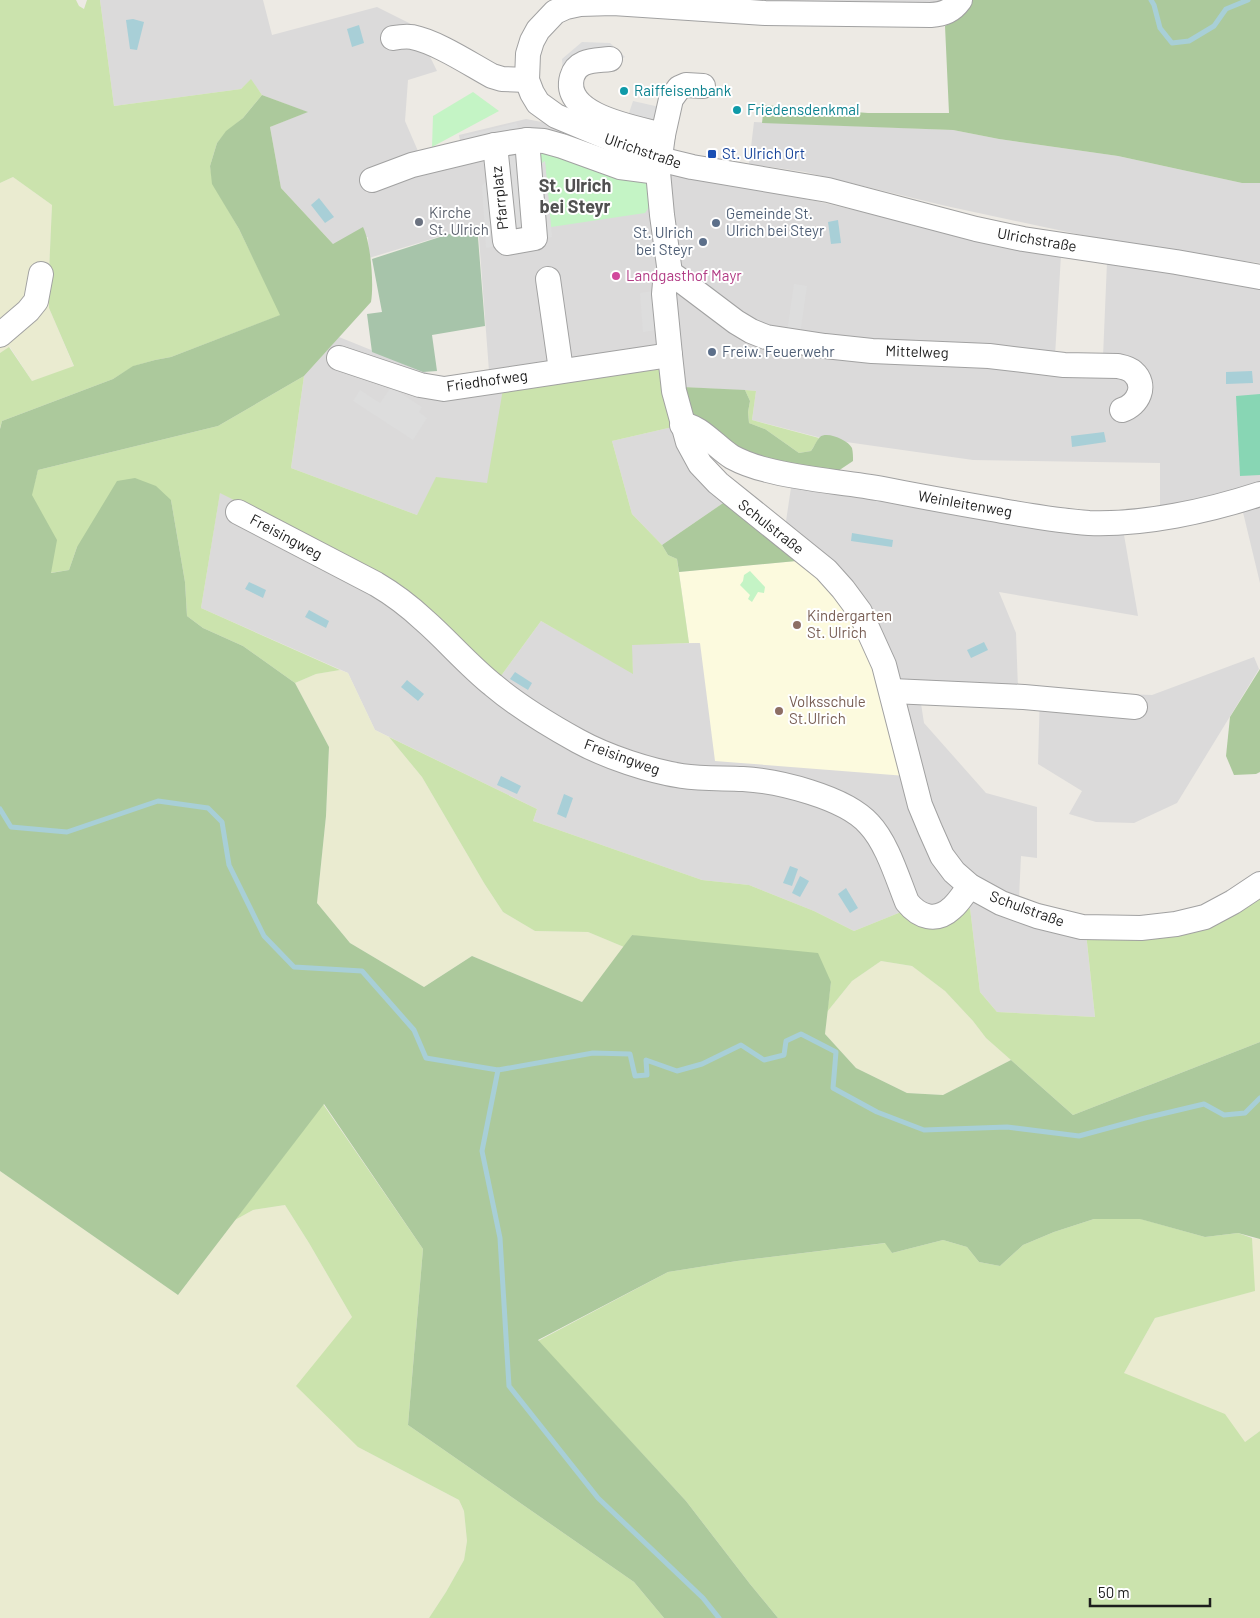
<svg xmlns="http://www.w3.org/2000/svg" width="1260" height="1618" font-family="Barlow,sans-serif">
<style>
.residential{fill:#dbdada}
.education{fill:#fcfade}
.farmland{fill:#eaebd0}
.grass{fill:#cbe3ad}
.forest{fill:#acc99c}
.cemetery{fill:#a7c4aa}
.park{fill:#c4f4c5}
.pitch{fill:#88d6b4}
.parking{fill:#ddd}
.water{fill:#a8cfd7}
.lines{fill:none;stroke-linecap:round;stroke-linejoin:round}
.stream{stroke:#a8cfd7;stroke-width:5}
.minor-casing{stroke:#a1a1a1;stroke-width:26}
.minor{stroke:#fff;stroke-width:24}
.culture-dot{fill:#0f9aa8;stroke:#fff;stroke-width:2}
.transit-dot{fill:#1a4fb4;stroke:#fff;stroke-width:2}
.worship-dot{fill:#6b7280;stroke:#fff;stroke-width:2}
.service-dot{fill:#5c6f8a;stroke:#fff;stroke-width:2}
.hotel-dot{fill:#d1479c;stroke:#fff;stroke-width:2}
.education-dot{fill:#8d6e63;stroke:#fff;stroke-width:2}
.labels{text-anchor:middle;stroke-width:4;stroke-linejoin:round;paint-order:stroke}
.culture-label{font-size:15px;fill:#0d838f;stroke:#fff;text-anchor:start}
.street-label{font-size:15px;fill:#1d1d1d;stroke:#fff}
.transit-label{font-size:15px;fill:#164399;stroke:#fff;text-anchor:start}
.worship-label{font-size:15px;fill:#5b616d;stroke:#fff;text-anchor:start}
.service-label{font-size:15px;fill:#4e5e75;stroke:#fff;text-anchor:start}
.hotel-label{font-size:15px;fill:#b23c85;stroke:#fff;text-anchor:start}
.education-label{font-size:15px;fill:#785e54;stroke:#fff;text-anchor:start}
.quarter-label{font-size:18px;font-weight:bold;fill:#505050;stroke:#fff}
</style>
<rect width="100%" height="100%" fill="#edeae4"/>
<g class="residential">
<path d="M100 0H263L272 35 377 7 415 26 437 71 408 80 405 121 424 165 364 187 367 193 369 188 463 159 459 135 526 119 568 127 666 171 820 202 982 240 1061 255 1055 356 1103 357 1107 262 1260 286V583L1241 504 1160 511V463L973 460 825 439 752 420 756 391 683 387 680 367 580 379 487 484 417 515 291 468 304 376 339 337 438 377 489 371 478 225 369 258 368 237 333 244 281 188 270 127 307 112 262 95 251 80 241 89 114 106Z"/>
<path d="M682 0H954L944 5Z"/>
<path d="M754 122 953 130 999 139 1118 156 1242 183H1260V263L1152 250 946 206 805 172 749 164Z"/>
<path d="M677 426 729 499 662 545 632 514 612 441Z"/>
<path d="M792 481 1123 529 1138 616 999 592 1016 633 1018 689 898 683 785 528Z"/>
<path d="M220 492 254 510 498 680 541 621 633 673 631 644 699 643 889 700 920 697 924 723 986 793 1037 807V858L1021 856 1019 898 1059 917 1084 915 1095 1017 997 1012 980 992 970 908 948 923 906 910 854 931 814 911 749 885 702 880 533 821 537 809 375 730 348 673 201 608Z"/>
<path d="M1254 657 1259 669 1177 803 1134 823 1096 822 1069 814 1082 791 1038 764 1040 691 1152 695Z"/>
</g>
<path class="education" d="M807 560 862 623 906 776 715 761 700 643H689L679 572Z"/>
<g class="farmland">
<path d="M13 177 52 205 49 272V308L74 367 32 381 10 347 0 353V183Z"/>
<path d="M340 670 348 673 375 730 389 737 422 777 484 883 503 912 535 931 588 932 624 947 582 1002 472 956 424 987 350 943 317 903 326 816 329 747 295 683 316 674Z"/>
<path d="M881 961 912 966 945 991 973 1021 986 1038 1011 1060 943 1095 907 1093 856 1068 825 1034 827 1012 852 981Z"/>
<path d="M0 1171 178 1295 235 1220 253 1210 285 1205 309 1243 352 1317 358 1447 459 1500 464 1511 467 1541 464 1560 446 1592 429 1618H0Z"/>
<path d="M1252 1238 1260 1239V1431L1245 1442 1124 1373 1155 1318 1254 1291Z"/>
</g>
<g class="grass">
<path d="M0 0H76L79 6 84 9 87 0H100L114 106 241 89 251 79 262 95 243 118 226 132 217 143 210 166 213 184 239 229 281 315 171 357 155 360 134 366 113 379 2 421 0 428V353L9 347 32 381 74 366 49 308V272L52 205 13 177 0 183Z"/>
<path d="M663 369 677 426 612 441 632 514 662 545 668 555 677 559 689 643 632 645 633 674 541 621 498 680 254 510 220 493 201 608 340 670 316 674 295 683 243 646 203 628 187 616 185 582 171 500 77 547 69 570 50 573 31 495 38 470 218 426 304 376 291 468 417 515 436 477 487 483 503 389Z"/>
<path d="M745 390 756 391 752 420 819 438 811 451 799 453 765 429 749 423 748 412 750 401Z"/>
<path d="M389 737 537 809 533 821 702 880 749 885 814 911 854 931 906 910 948 923 970 908 980 992 997 1012 1095 1017 1086 933 1260 894V1042L1073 1115 986 1038 973 1021 945 991 912 966 881 961 852 981 827 1012 831 982 632 935 624 947 588 932 535 931 503 912 484 883 422 777Z"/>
<path d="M323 1104 423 1249 408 1425 634 1582 664 1618H429L446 1592 464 1560 467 1541 464 1511 459 1500 358 1447 296 1386 352 1317 309 1243 285 1205 253 1210 235 1220Z"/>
<path d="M1094 1219H1141L1205 1237 1238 1233 1252 1238 1255 1291 1155 1318 1124 1373 1225 1414 1245 1442 1260 1431V1618H778L750 1584 686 1501 538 1341 668 1272 737 1261 886 1243 892 1253 943 1240 967 1247 979 1262 1000 1266 1023 1245 1054 1232Z"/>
</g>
<g class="forest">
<path d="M966 0H1260V183H1242L1118 156 999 139 953 130 762 123 764 105 868 113H949L945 26 960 17Z"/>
<path d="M262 95 308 112 270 127 281 188 333 244 363 227C371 243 374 285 371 302L304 376 218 426 38 470 32 495 57 540 51 573 69 570 77 547 117 481 135 478 156 486 171 500 185 582 187 616 203 628 243 646 295 683 329 747 326 816 317 903 350 943 424 987 472 956 582 1002 632 935 818 953 831 982 825 1034 856 1068 907 1093 943 1095 1011 1060 1073 1115 1260 1042V1239L1238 1233 1205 1237 1140 1219H1094L1054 1232 1023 1245 1000 1266 979 1262 967 1247 943 1240 892 1253 885 1243 737 1261 668 1272 538 1340 686 1501 750 1584 778 1618H664L634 1582 408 1425 423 1249 324 1104 178 1295 0 1171V429L2 421 113 379 133 366 155 360 171 357 280 315 239 229 212 184 210 166 217 143 226 131 243 118Z"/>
<path d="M683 387 745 390 750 401 748 412 749 423 765 429 799 453 811 451C814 447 816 441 820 437 827 431 848 440 852 448 853 452 853 457 853 461L835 473 755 463 692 417Z"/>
<path d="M729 499 807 560 679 572 677 559 668 555 662 545Z"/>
<path d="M1260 669V772L1256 774 1234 775 1226 756 1230 717Z"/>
</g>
<path class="cemetery" d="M477 225 485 326 432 335 437 371 423 372 372 352 367 314 382 312 372 259Z"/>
<g class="park">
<path d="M473 92 499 111 432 147 433 116Z"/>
<path d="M537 147 646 177 649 207 645 213 551 227 545 162 538 166Z"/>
<path d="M750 571 765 587 764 593 758 592 752 602 748 599 750 595 740 585 743 581 744 575Z"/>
</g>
<path class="pitch" d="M1260 394V475L1240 476 1236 396Z"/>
<g class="parking">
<path d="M582 42 610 43 625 57 589 75 564 85 562 59Z"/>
<path d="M633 101 673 110 667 134 627 119Z"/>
<path d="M516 123 539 165 545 161 552 237 486 248 482 186 490 178 488 155 465 146 464 136Z"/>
<path d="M794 284 807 286 800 334 787 332Z"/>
<path d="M654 291 656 330 643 332 640 293Z"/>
<path d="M391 387 422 407 419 412 427 418 413 440 353 401 360 390 380 403Z"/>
</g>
<g class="water">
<path d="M133 19 144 22 137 50 130 49 126 20Z"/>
<path d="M359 25 364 43 352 47 347 29Z"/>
<path d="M319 198 334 217 325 223 311 205Z"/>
<path d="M838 220 841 243 831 244 828 222Z"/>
<path d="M1252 371 1253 383 1226 384V372Z"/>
<path d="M1104 432 1106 442 1072 447 1071 436Z"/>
<path d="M852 533 893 540 892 547 851 541Z"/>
<path d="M249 582 266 590 263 598 245 589Z"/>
<path d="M309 610 329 621 326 628 305 617Z"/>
<path d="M984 642 988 650 971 658 967 650Z"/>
<path d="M515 672 532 683 528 690 510 679Z"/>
<path d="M407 680 424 694 418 701 401 687Z"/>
<path d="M501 776 521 786 517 794 497 785Z"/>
<path d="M564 794 573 798 566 818 557 814Z"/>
<path d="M790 866 798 869 792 886 783 883Z"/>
<path d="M800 876 809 881 800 897 792 893Z"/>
<path d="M846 888 858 908 850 913 838 894Z"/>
</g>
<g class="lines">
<g class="stream">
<path d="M1151 0 1154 5 1160 28 1172 43 1189 41 1214 26 1226 9 1248 0"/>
<path d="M0 809 11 827 67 832 158 801 208 808 222 822 229 865 264 936 294 967 362 971 414 1030 426 1058 498 1070 593 1053 630 1054 635 1076 647 1075 646 1060 677 1071 702 1064 741 1045 764 1060 784 1055 786 1041 801 1034 836 1052 833 1088 877 1112 924 1130 1007 1127 1079 1136 1145 1118 1204 1104 1224 1115 1245 1113 1260 1098"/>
<path d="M498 1070 482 1151 500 1238 509 1386 598 1498 703 1598 719 1618"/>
</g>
<g class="minor-casing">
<g id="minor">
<path d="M960 0C952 11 944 14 931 15L765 13 613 3 580 4 566 7 555 12 538 30 532 41 528 54 527 80 532 93 538 103 556 116 659 159 692 167 828 190 976 229 1023 239 1176 262 1260 277"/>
<path d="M393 38C399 37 406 36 412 37 437 42 470 64 492 76L502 79 527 80"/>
<path d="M610 59C595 61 577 59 572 77 561 116 637 128 663 135"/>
<path d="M703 86 686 85 679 88 671 99 663 135 658 172 662 215 670 273 665 283 664 294 670 355 674 391 688 442 700 464 718 483 826 570 843 589 860 612 884 665 920 805 930 829 942 856 954 872 970 886 1001 903 1037 916 1082 927 1141 928 1176 924 1205 917 1233 902 1260 884"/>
<path d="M495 145 505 241 507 243 535 238 527 140"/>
<path d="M372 180 412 165 495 145 527 140 544 141 562 146 620 167 658 172"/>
<path d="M670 273 683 282 736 322 751 331 766 337 825 346 872 351 989 356 1064 365 1118 366C1123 367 1129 368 1133 372 1148 385 1138 405 1122 410"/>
<path d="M548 279 561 370"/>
<path d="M0 335 28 311 36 301 41 274"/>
<path d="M339 358 420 385 444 389 670 355"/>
<path d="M682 425C698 424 717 448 732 457 743 463 755 467 767 470 805 480 845 482 883 489 923 497 963 504 1002 511 1031 516 1060 521 1089 523 1144 525 1208 511 1260 494"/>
<path d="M238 512 376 584C393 594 409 606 424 620 448 641 468 665 493 685 519 707 549 725 578 741 607 757 650 771 682 776 702 779 723 778 743 779 778 781 845 797 869 824 887 843 897 877 907 902 919 917 936 923 952 908 959 902 964 893 970 886"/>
<path d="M892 691 1024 697 1135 707"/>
</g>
</g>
<use href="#minor" class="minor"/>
</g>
<g class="culture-dot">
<circle cx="624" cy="91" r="5"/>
<circle cx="737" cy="110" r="5"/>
</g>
<rect class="transit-dot" x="707" y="149" width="10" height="10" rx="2.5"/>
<circle class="worship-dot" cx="419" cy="222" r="5"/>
<g class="service-dot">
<circle cx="716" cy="223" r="5"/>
<circle cx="703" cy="242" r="5"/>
<circle cx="712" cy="352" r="5"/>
</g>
<circle class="hotel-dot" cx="616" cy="276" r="5"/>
<g class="education-dot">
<circle cx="797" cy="625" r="5"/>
<circle cx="779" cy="711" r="5"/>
</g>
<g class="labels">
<g class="culture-label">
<text x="634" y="96">Raiffeisenbank</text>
<text x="747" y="115">Friedensdenkmal</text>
</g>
<g class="street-label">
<text transform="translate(643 151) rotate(19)" y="5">Ulrichstraße</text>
<text transform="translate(500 198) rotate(-96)" y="5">Pfarrplatz</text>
<text transform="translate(1037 240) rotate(10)" y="5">Ulrichstraße</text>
<text transform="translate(917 352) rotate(2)" y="5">Mittelweg</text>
<text transform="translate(487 381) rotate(-8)" y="5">Friedhofweg</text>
<text transform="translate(965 504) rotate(10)" y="5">Weinleitenweg</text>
<text transform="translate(771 527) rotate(38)" y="5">Schulstraße</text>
<text transform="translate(286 537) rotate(28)" y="5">Freisingweg</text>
<text transform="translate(622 757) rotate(20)" y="5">Freisingweg</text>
<text transform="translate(1027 909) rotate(20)" y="5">Schulstraße</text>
</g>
<g class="transit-label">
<text x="722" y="159">St. Ulrich Ort</text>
</g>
<g class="worship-label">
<text x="429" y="218">Kirche<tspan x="429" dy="17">St. Ulrich</tspan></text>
</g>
<g class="service-label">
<text x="726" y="219">Gemeinde St.<tspan x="726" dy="17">Ulrich bei Steyr</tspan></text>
<text x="693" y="238" text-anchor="end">St. Ulrich<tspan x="693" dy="17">bei Steyr</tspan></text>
<text x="722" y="357">Freiw. Feuerwehr</text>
</g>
<g class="hotel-label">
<text x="626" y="281">Landgasthof Mayr</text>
</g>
<g class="education-label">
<text x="807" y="621">Kindergarten<tspan x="807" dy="17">St. Ulrich</tspan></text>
<text x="789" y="707">Volksschule<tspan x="789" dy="17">St.Ulrich</tspan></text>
</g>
<g class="quarter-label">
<text x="575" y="192">St. Ulrich<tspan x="575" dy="21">bei Steyr</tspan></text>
</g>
</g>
<path d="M1090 1598v8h120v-8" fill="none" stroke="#1d1d1d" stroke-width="2.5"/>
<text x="1098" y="1598" font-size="15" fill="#1d1d1d" stroke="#ffffff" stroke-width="4" paint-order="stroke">50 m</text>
</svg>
